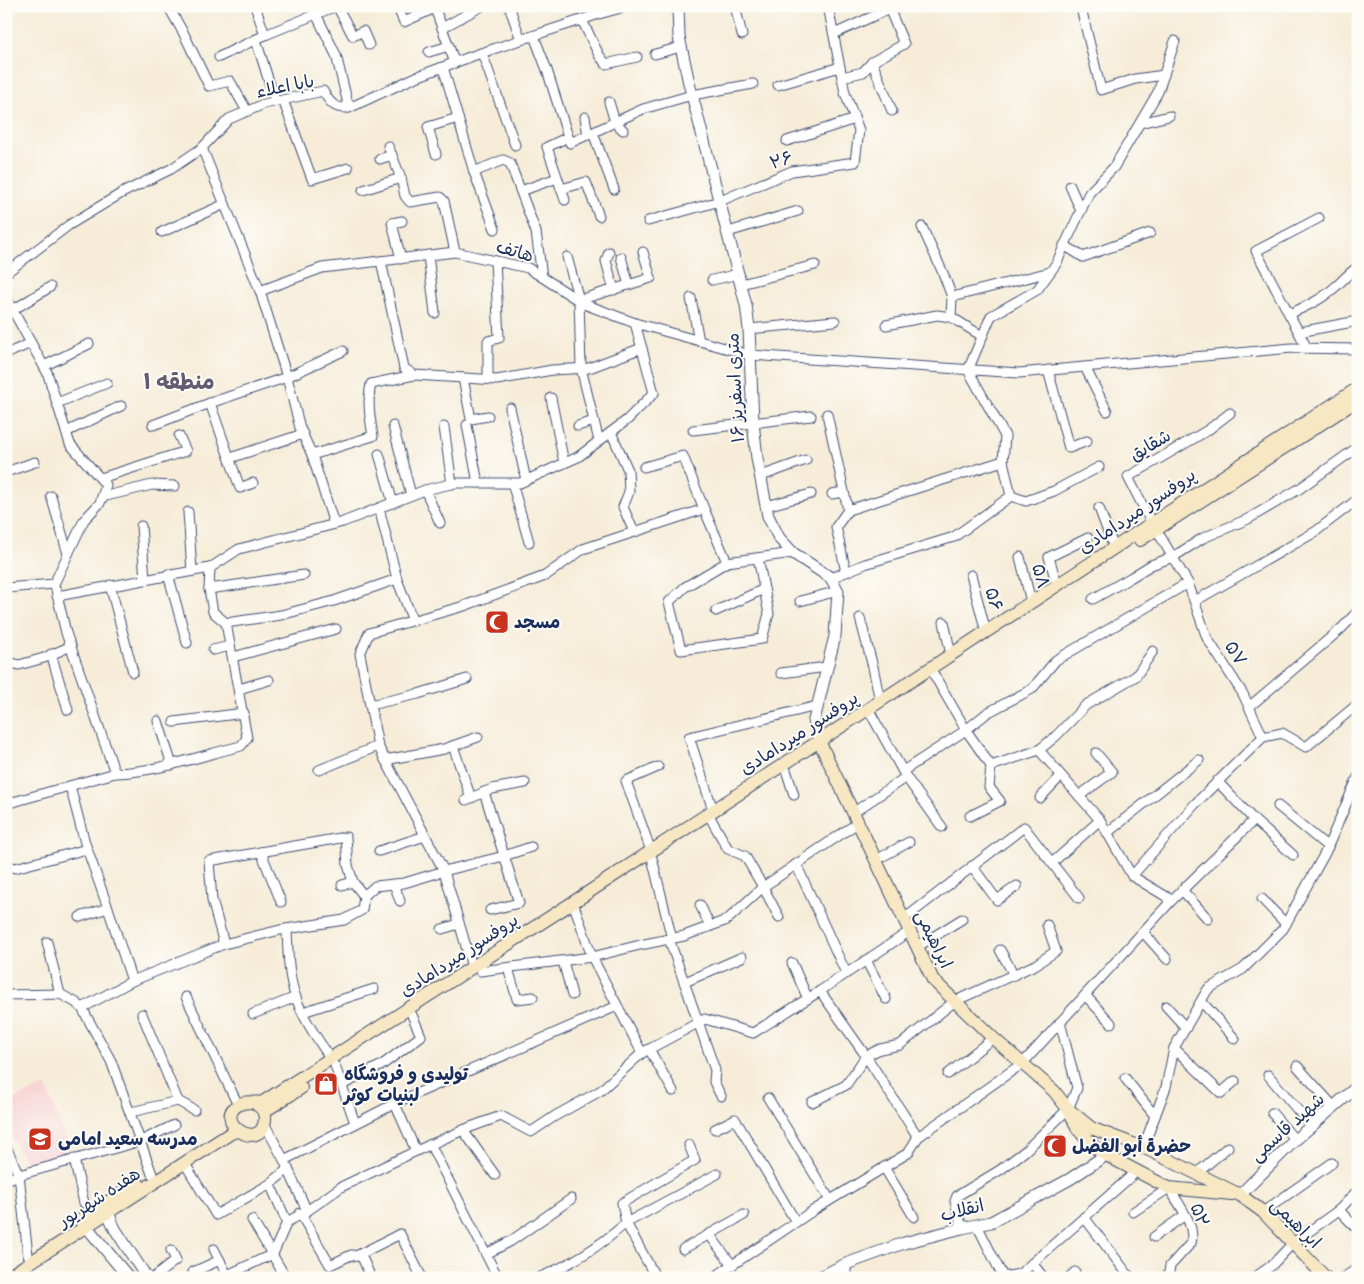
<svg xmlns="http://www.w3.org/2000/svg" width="1364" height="1284" font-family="Itim,'Playpen Sans Arabic',sans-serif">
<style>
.built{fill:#f7cfd1}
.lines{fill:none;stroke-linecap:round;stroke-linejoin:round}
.minor-casing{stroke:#3c4b70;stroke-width:11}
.tertiary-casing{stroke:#3c4b70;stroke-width:13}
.secondary-casing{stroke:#3c4b70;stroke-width:14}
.minor{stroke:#fff;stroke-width:9}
.tertiary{stroke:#fff;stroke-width:11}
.secondary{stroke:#f7e8c3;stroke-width:12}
.labels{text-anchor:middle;stroke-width:4;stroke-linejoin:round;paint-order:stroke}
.street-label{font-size:18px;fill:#1b2f5e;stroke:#fdfcf7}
.poi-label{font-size:18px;font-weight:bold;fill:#1b2f5e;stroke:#fdfcf7;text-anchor:start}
.district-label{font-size:22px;font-weight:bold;fill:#625b72;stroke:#fdfcf7}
</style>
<rect width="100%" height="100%" fill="#fdfcf7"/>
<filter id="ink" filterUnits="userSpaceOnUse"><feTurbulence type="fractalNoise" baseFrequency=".02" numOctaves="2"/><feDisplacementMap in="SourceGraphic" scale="10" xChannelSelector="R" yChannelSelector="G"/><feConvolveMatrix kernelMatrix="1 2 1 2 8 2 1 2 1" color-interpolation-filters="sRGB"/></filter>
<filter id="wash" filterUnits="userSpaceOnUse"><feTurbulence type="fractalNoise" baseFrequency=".0096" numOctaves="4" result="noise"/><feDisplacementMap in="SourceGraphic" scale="20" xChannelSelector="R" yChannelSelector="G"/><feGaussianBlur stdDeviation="1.12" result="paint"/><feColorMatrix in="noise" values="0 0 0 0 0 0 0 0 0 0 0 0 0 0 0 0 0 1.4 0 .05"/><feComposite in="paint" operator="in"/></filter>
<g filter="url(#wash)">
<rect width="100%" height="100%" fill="#f6ecd8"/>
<path class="built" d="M46 1086 72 1155 25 1163 6 1124V1102Z"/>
</g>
<g filter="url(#ink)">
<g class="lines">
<g class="minor-casing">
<g id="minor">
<path d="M168 6 184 34 209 86 230 81 247 111"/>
<path d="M255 6 265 35"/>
<path d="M337 6 353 36 363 31 369 45"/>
<path d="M397 6 404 22 435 8"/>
<path d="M434 6 455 63"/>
<path d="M509 6 521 40"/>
<path d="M735 6 742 35"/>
<path d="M1081 8 1101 90 1135 79 1164 75"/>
<path d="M316 14 336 55 349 108"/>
<path d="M582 20 599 55 606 64 637 57"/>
<path d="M442 28 482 6"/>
<path d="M834 34 889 9"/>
<path d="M534 36 547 70 570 143 643 109 692 95 753 84"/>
<path d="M256 40 275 101"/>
<path d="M429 52 449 46"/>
<path d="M482 53 515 145"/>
<path d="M655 54 681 47"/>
<path d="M219 57 265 35 336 6"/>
<path d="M872 62 892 111"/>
<path d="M443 67 474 172 495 229"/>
<path d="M842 77 863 72 872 62 904 44 888 6"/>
<path d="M778 85 840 67"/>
<path d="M283 100 312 179 348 168"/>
<path d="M609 102 615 122 623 130"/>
<path d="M585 117 588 135"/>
<path d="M1140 123 1169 116"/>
<path d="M593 133 614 189"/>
<path d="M787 141 855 119"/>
<path d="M388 146 401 178 405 196 410 202 440 197 444 201 455 252"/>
<path d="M202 148 260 291 287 377 300 428 312 455 334 524"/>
<path d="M436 154 428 127 458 118"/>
<path d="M380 159 392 155"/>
<path d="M474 172 503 160 510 163 536 232 542 277"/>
<path d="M1070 186 1081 211"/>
<path d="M561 189 586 182 599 216"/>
<path d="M363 190 401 178"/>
<path d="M521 191 557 178"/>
<path d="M565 200 547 147 568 137"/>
<path d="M648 221 720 201 792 171 855 162 859 130 845 93 828 6"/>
<path d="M922 227 943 273 952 297 951 317"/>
<path d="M162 232 225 204"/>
<path d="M728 232 798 211"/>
<path d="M1064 245 1083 257 1150 233"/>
<path d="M609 252 606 261 614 290"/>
<path d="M428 255 435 313"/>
<path d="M567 257 579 300 581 368 599 441"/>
<path d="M621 257 629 285"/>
<path d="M401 259 392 223 402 221"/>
<path d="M381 261 404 368 414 375 497 380 552 370 589 368 642 348"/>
<path d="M6 273 69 225 122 193 171 169 202 148 229 119 264 104 323 91C330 103 334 109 349 108L416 77 478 54 599 14 628 6"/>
<path d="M712 280 739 274"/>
<path d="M741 284 815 265"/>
<path d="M260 291 322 268 455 252 528 268 584 304 635 323 750 355 1019 373 1292 348 1358 349"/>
<path d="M952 297 1050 272"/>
<path d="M6 298 47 372 70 444 106 485 100 503 84 520 54 584 6 588"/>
<path d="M691 298 699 341"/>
<path d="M579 300 651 278 643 252"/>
<path d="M13 310 50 287"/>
<path d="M1289 314C1305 307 1321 300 1334 288 1343 281 1348 273 1358 267"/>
<path d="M886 325 937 315 951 317 982 336"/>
<path d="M749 329 835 321"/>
<path d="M1299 332 1358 321"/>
<path d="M1307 348 1256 251 1319 218"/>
<path d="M6 354 31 343"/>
<path d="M44 366 89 344"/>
<path d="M1085 367 1107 411"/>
<path d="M1048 370 1069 448 1087 441"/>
<path d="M463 378 471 419 488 416"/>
<path d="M488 379V341L499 338 495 261"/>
<path d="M551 398 564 463"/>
<path d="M57 403 107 383"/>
<path d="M210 403 240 488 253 483"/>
<path d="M510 408 526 480"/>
<path d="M827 414 848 510 1003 461 1011 496 954 537 865 564 831 578"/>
<path d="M153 425 210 403 287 377 343 351"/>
<path d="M467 425 478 483"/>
<path d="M393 426 411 495"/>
<path d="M578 426 594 421"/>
<path d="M444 427 452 484"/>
<path d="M693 430 811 416"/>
<path d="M66 432 121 406"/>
<path d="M611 432 628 470 629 492 623 507 634 532"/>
<path d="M379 454 393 503"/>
<path d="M312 455 373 436C370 418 367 402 371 384L414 375"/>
<path d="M230 458 303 434"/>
<path d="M1003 461 1005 436 968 370 991 316 1037 290 1056 264 1089 193 1114 167 1158 92 1175 41"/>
<path d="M644 467 683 456 704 509"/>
<path d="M6 472 35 462"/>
<path d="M761 476 806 460"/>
<path d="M101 478 186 451 179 436"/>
<path d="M512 483 529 542"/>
<path d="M425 490 440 523"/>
<path d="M832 494 844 492"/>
<path d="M51 496 68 554"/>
<path d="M1011 496 1026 501 1054 491 1099 467"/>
<path d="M102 497 152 485 175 486"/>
<path d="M766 506 811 494"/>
<path d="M379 508 397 579 413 621"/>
<path d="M1099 508 1114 548"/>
<path d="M188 512 192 571"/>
<path d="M1151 522 1128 477 1208 430 1230 413"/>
<path d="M141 526 145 579"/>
<path d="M1156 529 1188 583 1207 638 1243 694 1263 737"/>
<path d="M1020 557 1031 602"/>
<path d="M727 562 685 587 669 602 681 650 762 639 769 614 758 558"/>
<path d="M846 572 836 527 848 510"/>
<path d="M168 574 187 643"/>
<path d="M971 575 986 632"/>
<path d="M110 585 133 672"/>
<path d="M1057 585 1049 557 1088 538"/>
<path d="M209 589 304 575"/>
<path d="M57 596 210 568 239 549 343 522 425 490 455 483H520L578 457 627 420 654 393 635 323"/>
<path d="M1093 599 1130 578 1151 565 1173 557 1203 538 1248 519 1299 489 1358 447"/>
<path d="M800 601 838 591"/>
<path d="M1195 601 1315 532 1358 499"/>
<path d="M716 611 764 589"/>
<path d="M860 618 873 667 880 701"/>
<path d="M944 622 951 655"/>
<path d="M226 623 281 615 334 601 397 579"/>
<path d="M213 650 230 646"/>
<path d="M51 654 68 710"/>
<path d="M233 657 336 629"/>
<path d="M6 661 19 665 44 658 71 646"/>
<path d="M781 673 827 667"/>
<path d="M933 673 966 730 991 766 1039 750 1056 736 1086 705 1136 676 1153 651"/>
<path d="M239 689 269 680"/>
<path d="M370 705 418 694 467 679"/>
<path d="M1249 707 1342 628 1358 611"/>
<path d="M158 721 172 765"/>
<path d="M174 722 244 713"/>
<path d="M453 746 471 798"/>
<path d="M1039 750 1100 820 1132 876 1172 900"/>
<path d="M385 760 444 749 478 737"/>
<path d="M319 770 378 746"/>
<path d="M786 770 794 795"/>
<path d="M903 771 966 730 987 713 1032 689 1056 660 1188 583"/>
<path d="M115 773C158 772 199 756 241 746L247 738 226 623 213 612 209 589 210 568"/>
<path d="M906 777 942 827"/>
<path d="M1217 781 1254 820 1293 855"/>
<path d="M70 786 85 843 108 908 80 917"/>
<path d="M484 792 519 903 490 910"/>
<path d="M1079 796 1112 772 1096 753"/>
<path d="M1040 798 1061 776"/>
<path d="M466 800 492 789 525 783"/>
<path d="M6 804 115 773 66 633 56 590"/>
<path d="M1278 806 1328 847"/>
<path d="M713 810 689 737 817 706"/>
<path d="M854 812 906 777 871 714"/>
<path d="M970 816 1000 801 989 787 991 766"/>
<path d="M711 819 728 849 745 856 763 887 859 822"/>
<path d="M1107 833 1199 760"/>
<path d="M379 851 425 836"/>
<path d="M651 851 626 781 658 767"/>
<path d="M261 852 281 902"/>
<path d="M652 858 672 939"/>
<path d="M876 860 909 842"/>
<path d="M1052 863 1100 820"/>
<path d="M796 864 846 973"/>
<path d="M6 865 15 868 87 849"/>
<path d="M972 866 997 900 1017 886"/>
<path d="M1132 876 1195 804 1263 737 1282 733 1306 747 1358 704"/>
<path d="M394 884 400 901"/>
<path d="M342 885 353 882"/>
<path d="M1182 890 1208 919"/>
<path d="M1262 899 1286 924"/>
<path d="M700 905 710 926"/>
<path d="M108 908 132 981"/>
<path d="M575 908 592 957 642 1053"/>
<path d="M904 919 1024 827 1079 898"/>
<path d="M287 929C288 952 288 976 296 998 304 1020 318 1040 331 1059"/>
<path d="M442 929 459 924"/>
<path d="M1143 932 1167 959"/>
<path d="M669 939 715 1070 714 1082 721 1096"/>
<path d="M47 942 60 994"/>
<path d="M224 944 212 900 209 861 346 837 348 865 353 882 364 896"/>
<path d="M917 947 962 919"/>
<path d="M1000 950 1014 975"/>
<path d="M866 960 886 999"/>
<path d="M563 961 572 995"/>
<path d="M792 963 808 999"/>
<path d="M472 967 444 871 378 746 360 654 369 633 464 606 545 576 583 549 704 509 727 562 793 553"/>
<path d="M508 968 517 999 533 997"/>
<path d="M480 971 592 957 640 945 684 936 727 920 763 887 779 917"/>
<path d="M685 982 742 957"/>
<path d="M820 991 866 1056 918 1137"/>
<path d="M6 995 60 994 75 1002 82 1008 111 1061 152 1174"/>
<path d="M1085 995 1111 1023"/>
<path d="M186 997 238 1105"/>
<path d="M1201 1001 1235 1039"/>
<path d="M1166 1006 1186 1028"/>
<path d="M82 1008 132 981 224 944 280 930 344 920 362 910 364 896 375 886 404 883 444 871 504 856 531 847"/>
<path d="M303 1012 374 989"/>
<path d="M142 1014 178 1101"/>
<path d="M253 1014 296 997"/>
<path d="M1174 1048 1221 1093 1235 1081"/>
<path d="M649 1049 673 1091"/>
<path d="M335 1066 355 1123"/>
<path d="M1297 1066 1334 1107"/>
<path d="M948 1074 993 1038"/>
<path d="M1268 1075 1312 1127"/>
<path d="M1125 1078 1155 1116"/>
<path d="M342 1085 382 1065 421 1036 412 1015"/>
<path d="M768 1098 830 1200"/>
<path d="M812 1102 846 1085 866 1056 880 1049 900 1045 955 1001 1035 965 1056 951 1047 925"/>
<path d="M395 1104 416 1151"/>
<path d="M131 1112 178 1101 194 1110"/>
<path d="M1272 1113 1295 1140"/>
<path d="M264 1123 284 1160"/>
<path d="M715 1129 735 1119 796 1222"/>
<path d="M463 1130 495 1175"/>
<path d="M430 1144 498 1278"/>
<path d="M6 1147 19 1175 28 1255"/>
<path d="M1143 1148 1166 1087 1174 1048 1201 1001 1208 989 1243 969 1283 929 1325 853 1358 777"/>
<path d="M74 1159 84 1203"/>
<path d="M184 1162 216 1215 270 1184 288 1169"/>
<path d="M884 1167 914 1217"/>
<path d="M1196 1174 1228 1147"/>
<path d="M6 1180 19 1175 141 1141 174 1125"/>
<path d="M270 1184 287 1222"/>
<path d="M1339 1210 1358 1230"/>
<path d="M307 1211 284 1160 402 1100 617 1006"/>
<path d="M1133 1212 1169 1188C1178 1203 1196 1225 1191 1243L1170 1266 1168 1278"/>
<path d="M1263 1212 1332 1163"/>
<path d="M300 1213 330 1265 351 1255 362 1257 371 1278"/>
<path d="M1084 1217 1129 1276"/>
<path d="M252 1220 286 1278"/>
<path d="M977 1225 1003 1277 1020 1274 1137 1171"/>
<path d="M962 1228 955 1201 957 1196 1000 1170 1025 1151 1068 1109 1077 1088 1060 1022"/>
<path d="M709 1234 732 1265"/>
<path d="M1154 1237 1185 1215"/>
<path d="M214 1249 227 1275"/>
<path d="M683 1249 744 1215"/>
<path d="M486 1254 511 1241 571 1199"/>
<path d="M356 1256 400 1234 422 1278"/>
<path d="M1032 1263 1044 1278"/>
<path d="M846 1264V1278"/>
<path d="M153 1278 176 1260 171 1250"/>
<path d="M196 1278 193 1272 220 1260"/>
<path d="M221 1278 273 1254 287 1222 307 1211 341 1187 416 1151 468 1128 501 1116 531 1132 555 1116 600 1091 642 1053 705 1019 753 1033 820 991 910 931"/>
<path d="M538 1278C570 1265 600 1246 626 1223L622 1203 695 1160 689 1145"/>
<path d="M656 1278 626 1223 717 1174"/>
<path d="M713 1278 814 1210 908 1153 918 1137 1023 1063 1172 900 1254 820"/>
<path d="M1069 1278 1075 1272"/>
<path d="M1254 1278 1271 1266 1293 1243 1339 1210 1358 1190"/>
<path d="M1343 1278 1358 1268"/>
</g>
</g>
<g class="tertiary-casing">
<g id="tertiary">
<path d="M678 6 679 37 689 83 746 305 749 329 753 422 757 458 768 516 779 538 793 553 831 578 838 591 835 636 814 720 819 741"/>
<path d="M1240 1195 1295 1140 1358 1086"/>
<path d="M108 1213 115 1229 147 1278"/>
<path d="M86 1226 129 1278"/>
<path d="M818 1278 846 1264 904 1243 962 1228 991 1222 1070 1179 1106 1155"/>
</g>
</g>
<g class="secondary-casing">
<g id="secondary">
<path d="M1140 540 1358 400"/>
<path d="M819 741 933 980 993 1038 1054 1091 1068 1109 1091 1128 1149 1150 1240 1195 1263 1212 1326 1278"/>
<path d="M256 1104C262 1108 266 1113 265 1120 260 1155 210 1119 240 1104 248 1100 255 1104 263 1102L572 903 1358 388"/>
<path d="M264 1114 268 1109 301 1088"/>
<path d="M1071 1114 1077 1128 1093 1146 1106 1155 1169 1188 1232 1194"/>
<path d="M81 1219 138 1183"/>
<path d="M6 1278 231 1133 237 1131"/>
</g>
</g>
<use href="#minor" class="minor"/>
<use href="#tertiary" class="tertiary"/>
<use href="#secondary" class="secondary"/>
</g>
</g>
<defs>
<g id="mosque-square" transform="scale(1.25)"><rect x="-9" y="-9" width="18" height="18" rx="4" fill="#c8321e" stroke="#fdfcf7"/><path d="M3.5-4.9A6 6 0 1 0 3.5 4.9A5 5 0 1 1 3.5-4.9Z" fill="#fff"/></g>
<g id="shop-square" transform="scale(1.25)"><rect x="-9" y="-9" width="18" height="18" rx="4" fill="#c8321e" stroke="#fdfcf7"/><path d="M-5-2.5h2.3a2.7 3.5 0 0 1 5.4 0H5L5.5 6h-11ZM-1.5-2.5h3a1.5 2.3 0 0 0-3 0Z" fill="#fff"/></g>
<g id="school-square" transform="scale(1.25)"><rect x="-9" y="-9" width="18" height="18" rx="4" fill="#c8321e" stroke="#fdfcf7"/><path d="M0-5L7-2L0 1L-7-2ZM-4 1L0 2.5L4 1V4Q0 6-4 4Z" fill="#fff"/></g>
</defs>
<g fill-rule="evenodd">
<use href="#mosque-square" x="497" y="622"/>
<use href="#shop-square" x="326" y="1084"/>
<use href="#school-square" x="40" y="1139"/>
<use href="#mosque-square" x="1055" y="1146"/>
</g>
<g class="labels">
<g class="street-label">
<text transform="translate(285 86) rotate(-11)" y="6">بابا اعلاء</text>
<text transform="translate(781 160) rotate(-18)" y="6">۲۶</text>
<text transform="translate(515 251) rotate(16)" y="6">هاتف</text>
<text transform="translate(735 388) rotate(-93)" y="6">۱۶ متری اسفریز</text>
<text transform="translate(1150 445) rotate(-31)" y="6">شقایق</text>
<text transform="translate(1137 511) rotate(-34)" y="6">پروفسور میردامادی</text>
<text transform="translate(1041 576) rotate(75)" y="6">۵۸</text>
<text transform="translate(994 599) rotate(75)" y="6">۵۶</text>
<text transform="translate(1236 653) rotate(58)" y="6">۵۷</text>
<text transform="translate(799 733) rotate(-33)" y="6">پروفسور میردامادی</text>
<text transform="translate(934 939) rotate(64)" y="6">ابراهیمی</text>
<text transform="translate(459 955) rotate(-33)" y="6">پروفسور میردامادی</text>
<text transform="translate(1287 1127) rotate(-42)" y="6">شهید قاسمی</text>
<text transform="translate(99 1197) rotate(-33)" y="6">هفده شهریور</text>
<text transform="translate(962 1210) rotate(-14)" y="6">انقلاب</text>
<text transform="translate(1200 1215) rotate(68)" y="6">۵۲</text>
<text transform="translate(1296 1223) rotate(45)" y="6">ابراهیمی</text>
</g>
<g class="poi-label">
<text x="514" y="628">مسجد</text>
<text x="344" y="1080">تولیدی و فروشگاه<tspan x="344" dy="21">لبنیات کوثر</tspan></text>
<text x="58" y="1145">مدرسه سعید امامی</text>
<text x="1072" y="1152">حضرة أبو الفضل</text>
</g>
<g class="district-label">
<text x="179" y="389">منطقه ۱</text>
</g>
</g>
<rect width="1364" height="1284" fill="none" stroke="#fdfcf7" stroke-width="25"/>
</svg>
